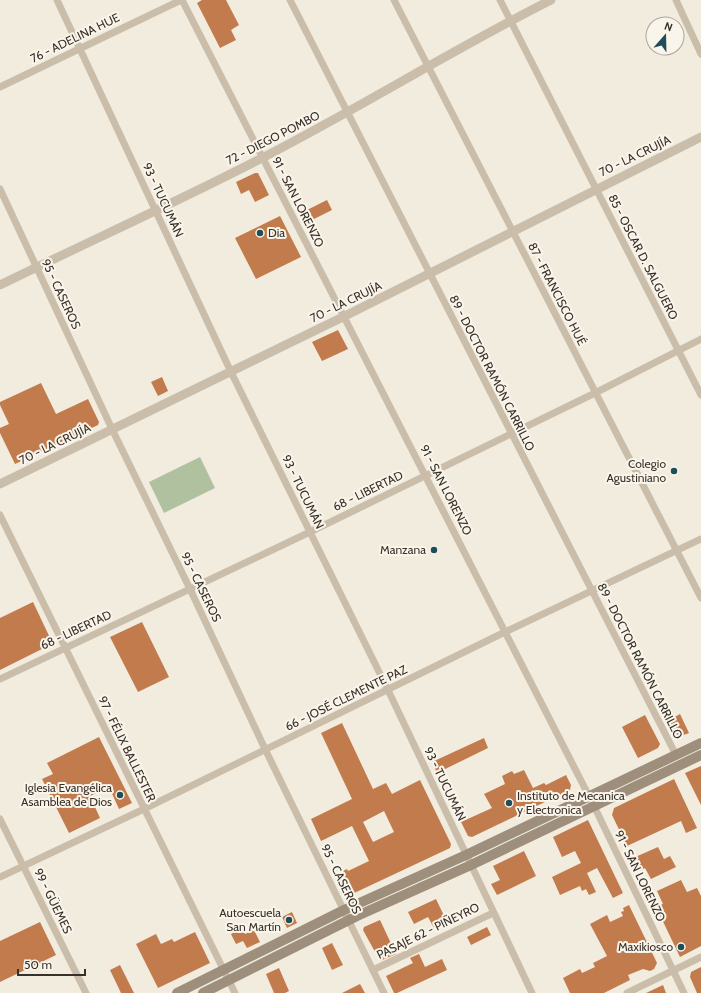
<svg xmlns="http://www.w3.org/2000/svg" width="701" height="993" font-family="Cabin,sans-serif">
<style>
.green{fill:#b0c19f}
.building{fill:#c27b4d;fill-rule:evenodd}
.lines{fill:none;stroke-linecap:round;stroke-linejoin:round}
.minor{stroke:#cabeab;stroke-width:7}
.tertiary{stroke:#cabeab;stroke-width:9}
.secondary{stroke:#9e8e7c;stroke-width:10}
.poi-dot{fill:#204d59;stroke:#faf5eb;stroke-width:1.5}
.labels{text-anchor:middle;stroke-width:4;stroke-linejoin:round;paint-order:stroke}
.street-label{font-size:12px;fill:#38312a;stroke:#faf5eb}
.poi-label{font-size:12px;fill:#38312a;stroke:#faf5eb;text-anchor:end}
</style>
<rect width="100%" height="100%" fill="#f2ecdf"/>
<path class="green" d="M200 457 215 488 164 513 149 482Z"/>
<g class="building">
<path d="M202 0H226L239 25 231 30 236 40 220 48 197 3Z"/>
<path d="M255 173H258L269 195 255 202 249 190 241 194 236 182Z"/>
<path d="M327 200 332 210 308 222 303 212Z"/>
<path d="M280 216 301 257 256 279 235 238Z"/>
<path d="M338 330 348 349 322 361 312 342Z"/>
<path d="M162 377 168 391 158 396 151 382Z"/>
<path d="M41 383 56 414 88 399 99 422 98 425 15 464 0 433V428L9 424 0 405V402Z"/>
<path d="M33 602 51 640 50 645 0 670V618Z"/>
<path d="M142 622 169 677 138 692 110 637Z"/>
<path d="M680 714 689 733 681 736 677 735 669 720Z"/>
<path d="M645 715 660 744 658 748 638 758 622 727Z"/>
<path d="M342 723 373 789 386 783 392 794 420 780 451 844 450 848 350 895 347 894 337 874 347 869 348 871 369 861 352 826 321 841 311 819 352 799 321 733ZM384 811 394 832 373 842 363 822Z"/>
<path d="M99 737 132 803 119 809 109 787 90 796 100 818 69 833 42 779 53 774 47 763Z"/>
<path d="M484 738 488 748 437 773 432 762Z"/>
<path d="M701 766V805L685 773Z"/>
<path d="M524 770 533 788 544 783 546 785 566 775 571 785 570 790 472 837 468 836 461 822 492 808 484 794 505 784 502 776 512 771 514 774Z"/>
<path d="M674 779 697 828 686 833 681 821 627 846 612 815 614 808Z"/>
<path d="M588 820 623 893 613 898 597 868 587 873 596 892 589 895 586 889 582 891 580 886 560 895 552 877 581 863 575 851 562 857 553 837Z"/>
<path d="M658 847 664 859 670 856 676 867 651 879 645 868 639 871 633 858Z"/>
<path d="M524 851 536 876 497 895 491 884 500 880 493 866Z"/>
<path d="M681 880 687 892 697 888 701 896V946L680 957 656 907 663 904 657 891Z"/>
<path d="M436 899 447 922 434 928 428 917 414 924 408 912Z"/>
<path d="M629 905 657 963 654 969 650 971 643 969 628 975 630 980 604 993H570L563 978 580 969 582 973 595 967 593 963 607 956 590 924 607 915 610 922 623 916 621 912 624 911 623 908Z"/>
<path d="M292 912 297 923 287 928 282 917Z"/>
<path d="M380 920 396 954 380 961 363 930 364 927Z"/>
<path d="M40 922 56 955 0 982V941Z"/>
<path d="M487 927 491 935 471 945 467 937Z"/>
<path d="M242 928 245 934 254 930 260 942 247 948 243 941 236 944 231 934Z"/>
<path d="M195 932 210 963 158 988 136 944 156 934 161 944 172 939 174 942Z"/>
<path d="M332 943 343 965 332 970 322 948Z"/>
<path d="M419 954 425 967 442 959 447 970 397 993H394L386 976 413 963 410 958Z"/>
<path d="M120 965 134 993H121L110 970Z"/>
<path d="M701 967V993H697L690 977 691 972Z"/>
<path d="M279 968 289 991 285 993H274L266 974Z"/>
<path d="M360 984 365 993H342Z"/>
<path d="M663 985 666 993H646Z"/>
</g>
<g class="lines">
<g class="minor">
<path d="M57 0 231 372 388 690 532 993"/>
<path d="M182 0 594 806 684 993"/>
<path d="M290 0 676 755"/>
<path d="M394 0 701 598"/>
<path d="M500 0 701 395"/>
<path d="M676 0 701 54"/>
<path d="M0 87 181 0"/>
<path d="M0 189 112 429 190 589 265 749 384 993"/>
<path d="M0 515 235 993"/>
<path d="M0 679 310 532 595 393 701 339"/>
<path d="M0 819 86 993"/>
<path d="M0 877 144 809 505 632 701 539"/>
<path d="M373 970 493 913"/>
<path d="M627 993 701 957"/>
</g>
<g class="tertiary">
<path d="M0 285C88 242 177 202 264 157 361 107 454 49 551 0"/>
<path d="M0 484 345 316 701 137"/>
</g>
<g class="secondary">
<path d="M177 993 344 910 466 855 701 743"/>
<path d="M203 993 357 916 471 865 701 755"/>
</g>
</g>
<g class="poi-dot">
<circle cx="260" cy="233" r="4"/>
<circle cx="674" cy="471" r="4"/>
<circle cx="434" cy="550" r="4"/>
<circle cx="120" cy="795" r="4"/>
<circle cx="509" cy="803" r="4"/>
<circle cx="289" cy="920" r="4"/>
<circle cx="681" cy="947" r="4"/>
</g>
<g class="labels">
<g class="street-label">
<text transform="translate(75 38) rotate(-26)" y="4">76 - ADELINA HUE</text>
<text transform="translate(273 138) rotate(-27)" y="4">72 - DIEGO POMBO</text>
<text transform="translate(635 156) rotate(-26)" y="4">70 - LA CRUJÍA</text>
<text transform="translate(163 200) rotate(65)" y="4">93 - TUCUMÁN</text>
<text transform="translate(298 202) rotate(63)" y="4">91 - SAN LORENZO</text>
<text transform="translate(643 257) rotate(63)" y="4">85 - OSCAR D. SALGUERO</text>
<text transform="translate(61 294) rotate(65)" y="4">95 - CASEROS</text>
<text transform="translate(557 294) rotate(63)" y="4">87 - FRANCISCO HUÉ</text>
<text transform="translate(346 302) rotate(-26)" y="4">70 - LA CRUJÍA</text>
<text transform="translate(492 373) rotate(63)" y="4">89 - DOCTOR RAMÓN CARRILLO</text>
<text transform="translate(55 444) rotate(-26)" y="4">70 - LA CRUJÍA</text>
<text transform="translate(446 490) rotate(63)" y="4">91 - SAN LORENZO</text>
<text transform="translate(368 491) rotate(-26)" y="4">68 - LIBERTAD</text>
<text transform="translate(303 492) rotate(64)" y="4">93 - TUCUMÁN</text>
<text transform="translate(201 587) rotate(64)" y="4">95 - CASEROS</text>
<text transform="translate(76 630) rotate(-25)" y="4">68 - LIBERTAD</text>
<text transform="translate(640 661) rotate(63)" y="4">89 - DOCTOR RAMÓN CARRILLO</text>
<text transform="translate(346 698) rotate(-26)" y="4">66 - JOSÉ CLEMENTE PAZ</text>
<text transform="translate(127 749) rotate(64)" y="4">97 - FÉLIX BALLESTER</text>
<text transform="translate(445 784) rotate(64)" y="4">93 - TUCUMÁN</text>
<text transform="translate(640 876) rotate(64)" y="4">91 - SAN LORENZO</text>
<text transform="translate(341 879) rotate(64)" y="4">95 - CASEROS</text>
<text transform="translate(53 901) rotate(64)" y="4">99 - GÜEMES</text>
<text transform="translate(428 931) rotate(-26)" y="4">PASAJE 62 - PIÑEYRO</text>
</g>
<g class="poi-label">
<text x="268" y="237" text-anchor="start">Dia</text>
<text x="666" y="468">Colegio<tspan x="666" dy="14">Agustiniano</tspan></text>
<text x="426" y="554">Manzana</text>
<text x="112" y="792">Iglesia Evangélica<tspan x="112" dy="14">Asamblea de Dios</tspan></text>
<text x="517" y="800" text-anchor="start">Instituto de Mecanica<tspan x="517" dy="14">y Electronica</tspan></text>
<text x="281" y="917">Autoescuela<tspan x="281" dy="14">San Martín</tspan></text>
<text x="673" y="951">Maxikiosco</text>
</g>
</g>
<g transform="translate(665 36) rotate(20)"><circle r="19" fill="#faf5eb" stroke="#aca79e"/>
<path d="M0-3L7 15L0 10L-7 15Z" fill="#204d59"/>
<text y="-6" font-size="11" font-weight="bold" text-anchor="middle" fill="#38312a">N</text>
</g>
<path d="M18 969v6h67v-6" fill="none" stroke="#38312a" stroke-width="2"/>
<text x="24" y="969" font-size="12" fill="#38312a" stroke="#faf5eb" stroke-width="3" paint-order="stroke">50 m</text>
</svg>
